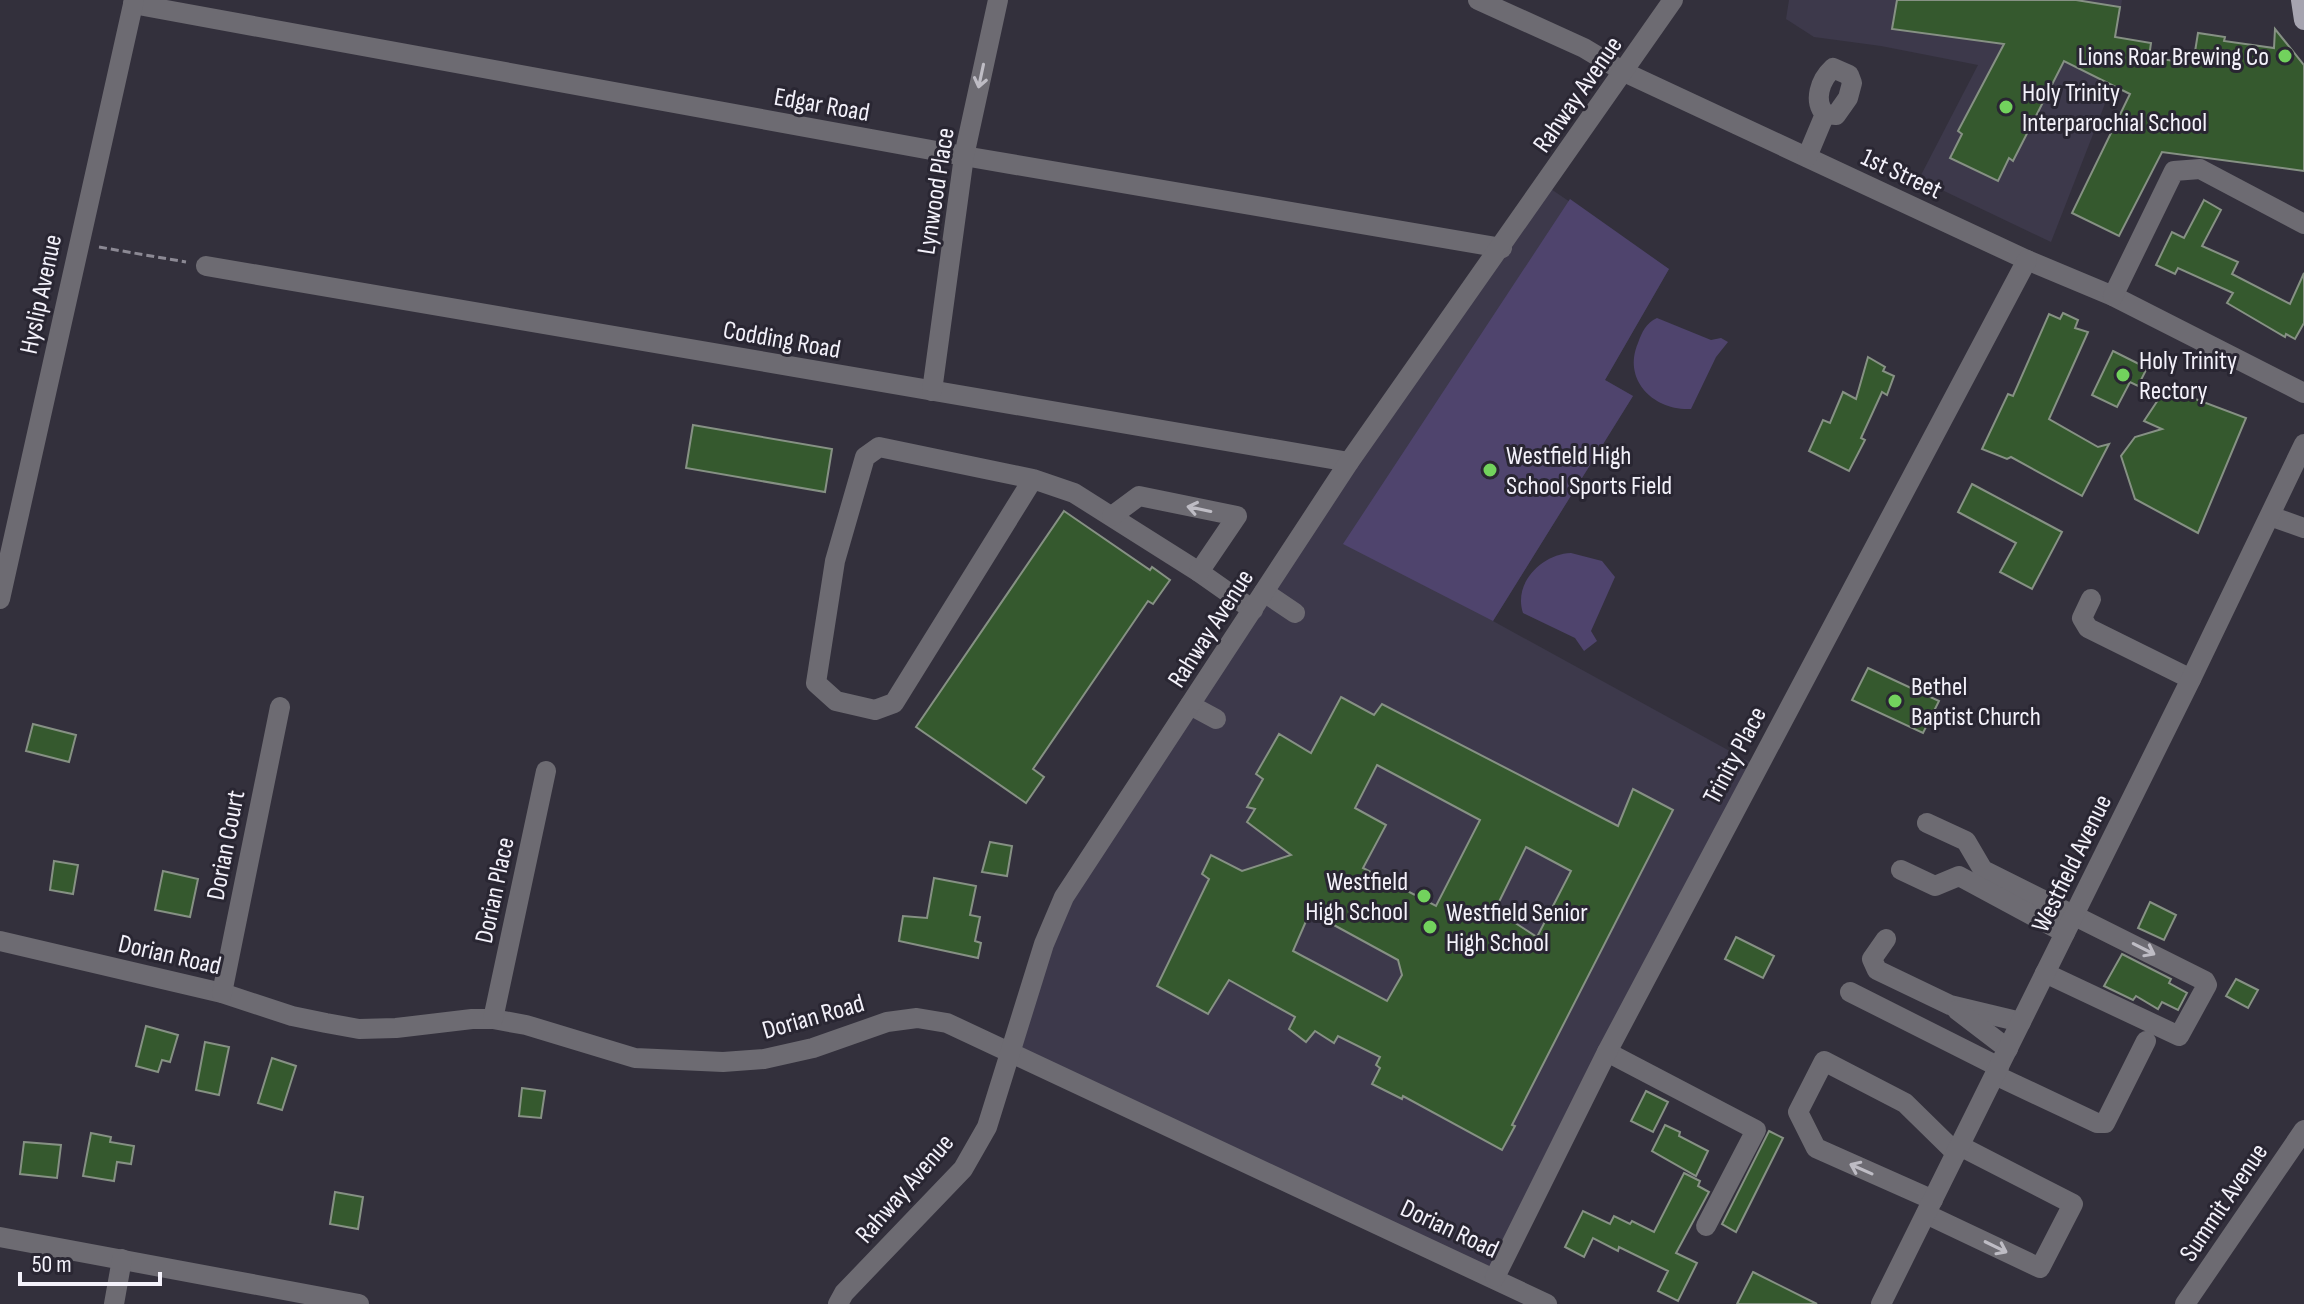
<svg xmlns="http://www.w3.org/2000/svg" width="2304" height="1304" font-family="'Sofia Sans Condensed',sans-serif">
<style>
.built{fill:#3d394b}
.green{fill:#4f446d}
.building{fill:#35592e;stroke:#869184;stroke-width:2;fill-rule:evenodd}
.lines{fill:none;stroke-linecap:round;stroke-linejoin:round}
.path{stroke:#8c8994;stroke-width:3;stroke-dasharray:8 4;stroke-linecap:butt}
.minor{stroke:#6d6b72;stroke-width:20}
.major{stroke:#a6a4b0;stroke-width:20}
.oneway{stroke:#bebcc4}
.poi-dot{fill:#72d25d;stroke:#292632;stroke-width:3}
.labels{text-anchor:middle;stroke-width:6;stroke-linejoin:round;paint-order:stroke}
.poi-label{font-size:26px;fill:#f4f2fb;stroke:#292632;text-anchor:start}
.street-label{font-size:26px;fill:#f4f2fb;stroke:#292632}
</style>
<rect width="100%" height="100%" fill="#33303c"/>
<g class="built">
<path d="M1789 0H2122L2106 101 2051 242 1919 179 1978 65 1881 46 1814 37 1786 19Z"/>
<path d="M1545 185 1669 269 1605 380 1633 396 1493 621 1757 766 1495 1277 1010 1052 1064 897Z"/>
</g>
<g class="green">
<path d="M1570 199 1669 269 1605 380 1633 396 1493 621 1343 544Z"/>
<path d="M1657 318 1711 340 1721 338 1728 342 1716 357 1691 409C1654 411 1622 380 1638 343 1642 332 1646 323 1657 318Z"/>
<path d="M1571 553 1602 561 1615 577 1591 631 1597 641 1584 651 1575 638 1523 613C1513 583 1542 554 1571 553Z"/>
</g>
<g class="building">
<path d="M1897 0H2076L2120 7 2115 37 2151 43 2149 57 2193 64 2198 33 2225 37 2224 41 2274 48 2275 29 2304 65V171L2162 152 2119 236 2072 213 2130 94 2064 61 2013 161 2009 158 1998 181 1950 158 1962 134 1958 131 2004 44 1892 29Z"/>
<path d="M2204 200 2221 210 2202 246 2238 262 2232 274 2290 304 2304 273V323L2295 339 2286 334 2285 337 2227 303 2233 293 2178 268 2175 274 2156 265 2172 232 2184 238Z"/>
<path d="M2063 313 2078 320 2075 328 2088 332 2049 419 2098 447 2109 444 2082 496 2011 457 2007 459 1982 449 2008 394 2013 396 2049 314 2060 319Z"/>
<path d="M2113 351 2147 368 2138 386 2130 382 2117 407 2092 395Z"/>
<path d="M1868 357 1885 367 1883 371 1894 376 1887 395 1882 392 1861 438 1865 440 1849 471 1809 451 1823 420 1830 423 1843 392 1856 399Z"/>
<path d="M2166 388 2246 418 2198 533 2135 499 2121 456 2135 437 2162 429 2144 421Z"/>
<path d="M693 425 832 449 825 492 686 468Z"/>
<path d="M1972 484 2062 532 2032 589 2000 572 2016 543 1958 512Z"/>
<path d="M1064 511 1150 570 1152 567 1170 580 1153 604 1148 601 1033 769 1044 777 1026 803 916 727Z"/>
<path d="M1868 668 1939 701 1923 733 1852 700Z"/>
<path d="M1341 697 1374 715 1382 704 1618 826 1633 789 1673 810 1512 1125 1515 1126 1502 1150 1403 1096 1402 1099 1372 1084 1380 1068 1376 1065 1380 1057 1338 1036 1334 1043 1315 1031 1306 1042 1289 1029 1295 1017 1229 980 1208 1014 1157 986 1209 879 1202 874 1211 855 1242 871 1291 855 1247 822 1255 809 1247 807 1263 779 1256 774 1279 734 1311 753ZM1377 765 1480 820 1436 906 1363 868 1386 825 1355 808ZM1526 847 1571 871 1537 937 1495 910ZM1310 912 1398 960 1402 975 1387 1001 1293 951Z"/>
<path d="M33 724 76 735 69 762 26 751Z"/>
<path d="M990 842 1012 846 1007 876 982 872Z"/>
<path d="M54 861 78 865 73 894 50 890Z"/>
<path d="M163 871 198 879 190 917 155 910Z"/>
<path d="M934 878 976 886 970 915 980 917 975 941 981 943 978 958 899 941 903 916 927 918Z"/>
<path d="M2150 902 2176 915 2164 940 2138 928Z"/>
<path d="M1736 937 1774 956 1763 978 1725 959Z"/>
<path d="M2122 954 2171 979 2169 983 2187 993 2178 1010 2162 1002 2158 1009 2136 996 2133 1000 2104 986Z"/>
<path d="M2236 979 2258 990 2248 1008 2226 996Z"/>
<path d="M146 1026 178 1035 170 1062 162 1060 158 1072 136 1066Z"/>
<path d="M205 1042 229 1047 219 1095 196 1090Z"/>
<path d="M272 1058 296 1066 282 1110 258 1103Z"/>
<path d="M522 1088 545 1091 541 1118 519 1116Z"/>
<path d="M1646 1091 1668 1102 1653 1132 1631 1121Z"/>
<path d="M1665 1125 1680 1132 1679 1136 1708 1151 1696 1176 1652 1151Z"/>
<path d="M1769 1131 1783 1138 1736 1232 1722 1224Z"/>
<path d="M91 1133 111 1137 110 1142 134 1146 131 1164 117 1162 114 1181 83 1176Z"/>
<path d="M24 1142 61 1145 57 1178 20 1174Z"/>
<path d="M1684 1173 1700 1181 1698 1186 1709 1192 1676 1253 1697 1263 1678 1301 1658 1291 1668 1271 1619 1247 1618 1251 1593 1238 1584 1257 1565 1247 1583 1211 1610 1224 1614 1216 1630 1224 1632 1221 1654 1232Z"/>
<path d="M335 1192 363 1197 358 1229 330 1224Z"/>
<path d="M1753 1272 1817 1304H1737Z"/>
</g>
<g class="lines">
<path class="path" d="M99 247 186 262"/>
<g class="minor">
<path d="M1478 0 1584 48 1624 72 2027 260 2113 296 2304 393"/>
<path d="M133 4 964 156 1502 248"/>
<path d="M1807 157 1825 114C1813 101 1820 80 1833 68L1849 75 1852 83 1848 98 1836 115 1825 114"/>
<path d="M206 266 1349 462"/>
<path d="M2113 296 2174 171 2200 169 2304 224"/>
<path d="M932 391 964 156 998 0"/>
<path d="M1033 479 894 703 875 710 836 701 816 683 835 561 865 457 879 447 1033 479 1074 493 1199 572 1253 610"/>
<path d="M1112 516 1139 496 1237 516 1199 572"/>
<path d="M2270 516 2304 528"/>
<path d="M1264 592 1295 613"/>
<path d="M0 599 134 0"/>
<path d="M2091 599 2082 618 2088 628 2191 679"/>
<path d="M1190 705 1216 719"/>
<path d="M1927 823 1966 841 1983 870 2205 981 2207 985 2179 1036 2045 973"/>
<path d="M1901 870 1935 886 1959 876 2065 933"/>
<path d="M1886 939 1872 959 1877 970 1950 1005 2021 1022"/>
<path d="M0 941 222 993 292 1016 326 1023 359 1029 396 1028 472 1019H493L526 1025 635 1058 723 1062 764 1059 813 1048 887 1022 917 1018 947 1023 1547 1304"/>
<path d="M1850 992 1999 1067"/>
<path d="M222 993 280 707"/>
<path d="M1957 1010 2008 1049"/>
<path d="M493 1019 546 771"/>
<path d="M1607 1052 1756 1130 1706 1226"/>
<path d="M1995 1075 2097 1123H2105L2146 1041"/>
<path d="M1933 1200 1816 1148 1798 1112 1824 1061 1905 1103 1956 1153"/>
<path d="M1926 1214 2040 1268 2073 1204 1960 1146"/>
<path d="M0 1237 359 1304"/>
<path d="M1495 1277 1607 1052 2027 260"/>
<path d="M114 1304 122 1259"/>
<path d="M838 1304 844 1293 963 1169 987 1127 1044 944 1064 897 1349 462 1673 0"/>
<path d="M1881 1304 2191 679 2304 444"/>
<path d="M2185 1304 2304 1130"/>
</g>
<path class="major" d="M2301 0 2304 20"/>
</g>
<defs><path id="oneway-shaft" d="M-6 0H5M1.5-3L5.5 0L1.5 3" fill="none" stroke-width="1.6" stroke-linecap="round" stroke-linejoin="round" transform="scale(2)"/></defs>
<g class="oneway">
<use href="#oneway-shaft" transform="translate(981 76) rotate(102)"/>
<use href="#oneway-shaft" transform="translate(1199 509) rotate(-168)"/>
<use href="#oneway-shaft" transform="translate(2144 949) rotate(27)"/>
<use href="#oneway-shaft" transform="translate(1861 1169) rotate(-156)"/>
<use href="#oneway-shaft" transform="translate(1996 1247) rotate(26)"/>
</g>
<g class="poi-dot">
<circle cx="2285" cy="56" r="8"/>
<circle cx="2006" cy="107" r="8"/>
<circle cx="2123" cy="375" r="8"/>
<circle cx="1490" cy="470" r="8"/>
<circle cx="1895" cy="701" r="8"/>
<circle cx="1424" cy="896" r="8"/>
<circle cx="1430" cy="927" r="8"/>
</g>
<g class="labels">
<g class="poi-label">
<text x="2269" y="65" text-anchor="end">Lions Roar Brewing Co</text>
<text x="2022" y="101">Holy Trinity<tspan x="2022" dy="30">Interparochial School</tspan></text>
<text x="2139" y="369">Holy Trinity<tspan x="2139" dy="30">Rectory</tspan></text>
<text x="1506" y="464">Westfield High<tspan x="1506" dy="30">School Sports Field</tspan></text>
<text x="1911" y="695">Bethel<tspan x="1911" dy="30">Baptist Church</tspan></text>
<text x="1408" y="890" text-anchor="end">Westfield<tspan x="1408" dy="30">High School</tspan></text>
<text x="1446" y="921">Westfield Senior<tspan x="1446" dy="30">High School</tspan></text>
</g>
<g class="street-label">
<text transform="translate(1577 94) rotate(-55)" y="9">Rahway Avenue</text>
<text transform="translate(822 104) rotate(10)" y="9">Edgar Road</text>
<text transform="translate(1902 173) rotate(25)" y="9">1st Street</text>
<text transform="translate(935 191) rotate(-81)" y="9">Lynwood Place</text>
<text transform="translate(40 294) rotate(-78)" y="9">Hyslip Avenue</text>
<text transform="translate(782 339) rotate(10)" y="9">Codding Road</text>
<text transform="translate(1210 628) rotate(-57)" y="9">Rahway Avenue</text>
<text transform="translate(1734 755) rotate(-62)" y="9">Trinity Place</text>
<text transform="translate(225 845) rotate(-79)" y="9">Dorian Court</text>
<text transform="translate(2071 863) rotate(-64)" y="9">Westfield Avenue</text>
<text transform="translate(494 890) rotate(-78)" y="9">Dorian Place</text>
<text transform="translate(170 954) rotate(13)" y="9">Dorian Road</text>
<text transform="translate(813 1016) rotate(-16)" y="9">Dorian Road</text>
<text transform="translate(904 1188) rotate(-49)" y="9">Rahway Avenue</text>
<text transform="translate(2223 1202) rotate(-56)" y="9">Summit Avenue</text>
<text transform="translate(1450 1228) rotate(25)" y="9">Dorian Road</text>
</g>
</g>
<path d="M20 1272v12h140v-12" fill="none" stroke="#f4f2fb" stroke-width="4"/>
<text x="32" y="1272" font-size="24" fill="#f4f2fb" stroke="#292632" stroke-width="6" paint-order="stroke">50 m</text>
</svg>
